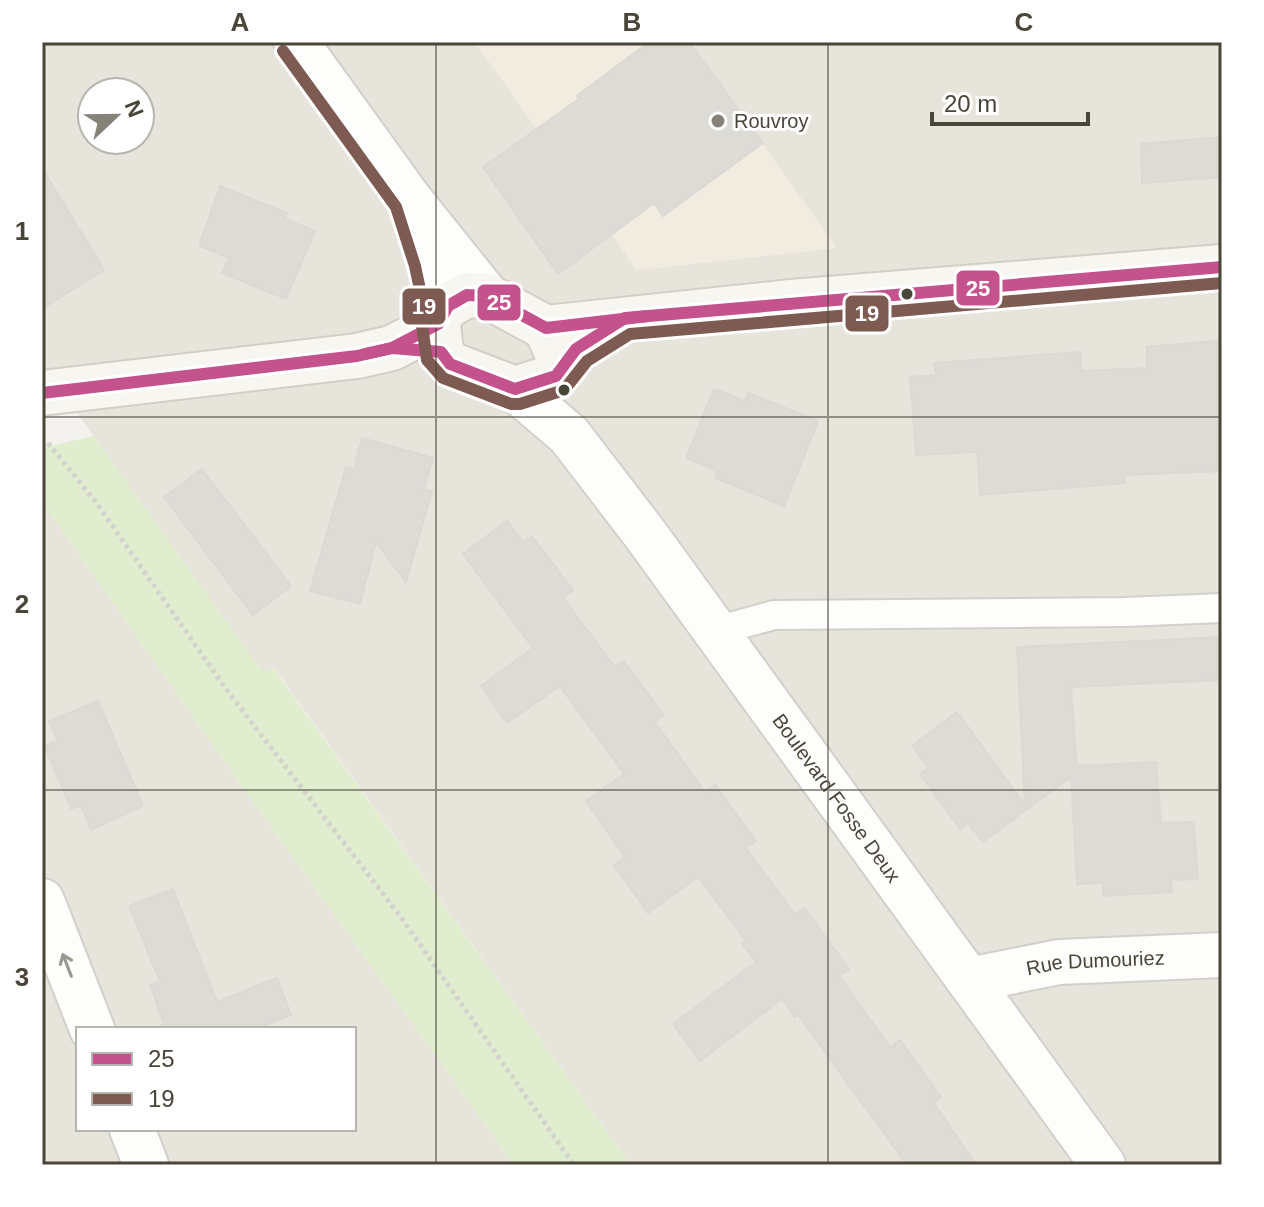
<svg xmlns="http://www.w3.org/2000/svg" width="1264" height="1207" font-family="Helvetica,sans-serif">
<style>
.residential{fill:#e7e4dc;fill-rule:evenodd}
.commercial{fill:#f2ebdf}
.green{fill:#e0edcf}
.building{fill:#dddbd6;stroke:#dcd9d4;stroke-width:2}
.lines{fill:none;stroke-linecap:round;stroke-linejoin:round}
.lane-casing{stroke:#d2d0cb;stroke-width:32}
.street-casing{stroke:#d2d0cb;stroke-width:48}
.secondary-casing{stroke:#d2cfc5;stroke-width:48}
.path{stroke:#d3d2cc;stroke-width:5;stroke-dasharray:4 4;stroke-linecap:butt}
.lane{stroke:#fdfdfc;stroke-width:28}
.street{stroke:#fdfdfc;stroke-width:44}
.secondary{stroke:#f7f6f1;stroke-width:44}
.bus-1-casing{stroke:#fff;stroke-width:18}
.bus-2-casing{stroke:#fff;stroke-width:18}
.bus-1{stroke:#c4538d;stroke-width:12}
.bus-2{stroke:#7d5a52;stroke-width:12}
.oneway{stroke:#9b9891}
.grid{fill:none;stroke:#4a4539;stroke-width:2;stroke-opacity:0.55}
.poi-dot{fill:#868278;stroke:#fff;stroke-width:3}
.bus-dot{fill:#4a4539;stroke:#fff;stroke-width:3}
.labels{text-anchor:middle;stroke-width:6;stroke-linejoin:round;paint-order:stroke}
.poi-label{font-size:20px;fill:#4a4539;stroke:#fff;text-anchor:start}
.street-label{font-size:20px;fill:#4a4539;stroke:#fff}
.line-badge{stroke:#fff;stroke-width:3}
.badge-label{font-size:22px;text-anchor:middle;font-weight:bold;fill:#fff}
.neatline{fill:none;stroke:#4a4539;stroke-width:3}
.grid-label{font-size:26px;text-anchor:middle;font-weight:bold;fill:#4a4539}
</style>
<rect width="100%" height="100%" fill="#f4f2ee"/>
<g class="residential">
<path d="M42 42H475L637 270 836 248 690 42H1222V1165H631L274 668 263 673 42 364ZM92 92H140V140H92Z"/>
<path d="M42 502 238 781 514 1165H42ZM78 1029H354V1129H78Z"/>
</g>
<path class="commercial" d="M475 42H690L837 248 637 270Z"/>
<path class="green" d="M94 436 263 672 273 668 631 1165H514L238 781 42 502V448Z"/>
<g class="building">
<path d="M649 42H689L763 143 663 216 654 203 558 274 483 167 579 99 577 96Z"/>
<path d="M1222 137V177L1142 183 1141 144Z"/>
<path d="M42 168 104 270 42 309Z"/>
<path d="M220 186 287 213 285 219 315 231 286 299 222 273 229 258 199 246Z"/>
<path d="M1222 340V471L1124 475 1125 483 980 495 977 452 916 455 910 377 936 375 934 363 1080 352 1081 371 1147 368V347Z"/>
<path d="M714 389 745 401 748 393 818 421 784 506 715 478 717 471 686 458Z"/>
<path d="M362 438 433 458 424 489 432 491 406 582 376 542 360 604 310 591 346 467 354 469Z"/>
<path d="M202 469 291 586 253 615 164 497Z"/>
<path d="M507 521 523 542 532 536 573 590 563 598 615 667 624 661 664 715 655 722 705 792 715 785 756 841 746 848 795 915 804 908 827 939 849 969 839 976 890 1047 900 1040 941 1097 934 1103 976 1165H907L798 1015 795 1017 782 999 700 1061 673 1024 756 962 742 944 746 941 698 877 648 913 614 865 625 857 586 801 624 774 560 686 507 723 481 686 533 648 463 554Z"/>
<path d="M1222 637V680L1071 687 1077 766 1156 762 1161 823 1194 822 1198 879 1171 880 1172 892 1103 896V883L1077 884 1071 777 983 842 968 823 960 829 920 774 928 768 912 746 957 712 1025 805 1017 647Z"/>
<path d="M98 701 143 806 91 830 81 805 71 809 45 746 58 741 49 721Z"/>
<path d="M173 889 217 1002 277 978 291 1015 256 1029H155L164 1024 150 985 160 981 129 906Z"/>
</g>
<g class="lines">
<g class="lane-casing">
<path id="lane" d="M716 631 774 615 1125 612 1222 608"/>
</g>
<g class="street-casing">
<g id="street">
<path d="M296 42 410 200 487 296"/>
<path d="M416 218 430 262 441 314"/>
<path id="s1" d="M515 389 569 435 645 534 1103 1165"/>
<path d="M42 901 92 1029"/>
<path id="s2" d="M969 980 1059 962 1222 955"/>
<path d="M132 1129 146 1165"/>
</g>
</g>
<g class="secondary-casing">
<g id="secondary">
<path d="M546 328 791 302 1222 267"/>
<path d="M561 362 546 328 487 296 467 295 448 306 441 314 438 324 441 352 450 364 515 389 556 376C567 349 592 338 616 324"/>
<path d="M42 393 357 356 392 348 438 324"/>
</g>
</g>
<path class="path" d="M48 443 95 501 226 689 400 916 574 1165"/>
<use href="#lane" class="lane"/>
<use href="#street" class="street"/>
<use href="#secondary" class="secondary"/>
<g class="bus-1-casing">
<g id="bus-1">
<path d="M365 354 392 348 438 324 448 306 467 295 487 296 546 328 648 316"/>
<path d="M42 393 357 356 392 348 441 352 450 364 515 389 556 376 576 349 625 318 1222 267"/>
</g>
</g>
<g class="bus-2-casing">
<path id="bus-2" d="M283 51 396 207 415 266 425 313 422 326 427 360 443 378 511 404H520L564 390 587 361 630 334 1222 283"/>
</g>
<use href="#bus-1" class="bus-1"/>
<use href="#bus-2" class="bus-2"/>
</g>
<defs><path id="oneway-shaft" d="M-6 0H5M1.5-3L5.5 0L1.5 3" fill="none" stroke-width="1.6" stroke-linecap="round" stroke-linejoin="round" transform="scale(2)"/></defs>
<use class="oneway" href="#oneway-shaft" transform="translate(67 965) rotate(-111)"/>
<path class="grid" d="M436 42V1165M828 42V1165M42 417H1222M42 790H1222"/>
<circle class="poi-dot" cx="718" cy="121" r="8"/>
<g class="bus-dot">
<circle cx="907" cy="294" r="7"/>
<circle cx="564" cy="390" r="7"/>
</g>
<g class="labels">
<g class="poi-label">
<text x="734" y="128">Rouvroy</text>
</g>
<g class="street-label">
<text dy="7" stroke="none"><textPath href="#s1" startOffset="522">Boulevard Fosse Deux</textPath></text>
<text dy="7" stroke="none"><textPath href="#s2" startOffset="128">Rue Dumouriez</textPath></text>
</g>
</g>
<g class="line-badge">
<rect x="955" y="269" width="46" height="38" rx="8" fill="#c4538d"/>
<rect x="476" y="283" width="46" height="39" rx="8" fill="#c4538d"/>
<rect x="401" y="287" width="46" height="39" rx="8" fill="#7d5a52"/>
<rect x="844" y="294" width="46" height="39" rx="8" fill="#7d5a52"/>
</g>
<g class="badge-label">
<text x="978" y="296">25</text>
<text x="499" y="310">25</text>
<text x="424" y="314">19</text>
<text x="867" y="321">19</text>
</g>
<rect width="1264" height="1207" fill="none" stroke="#ffffff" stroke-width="88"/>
<rect x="76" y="1027" width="280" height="104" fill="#ffffff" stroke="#b7b5b0" stroke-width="2"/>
<rect x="92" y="1053" width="40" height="12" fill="#c4538d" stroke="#b7b5b0" stroke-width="2"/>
<text x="148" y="1067" font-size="24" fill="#4a4539">25</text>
<rect x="92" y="1093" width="40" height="12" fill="#7d5a52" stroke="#b7b5b0" stroke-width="2"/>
<text x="148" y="1107" font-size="24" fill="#4a4539">19</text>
<g transform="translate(116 116) rotate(68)"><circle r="38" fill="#ffffff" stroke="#b7b5b0" stroke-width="2"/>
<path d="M0-6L14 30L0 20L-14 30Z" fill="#868278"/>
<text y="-12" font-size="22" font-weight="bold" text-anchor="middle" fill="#4a4539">N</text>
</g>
<path d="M932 112v12h156v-12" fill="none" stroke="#4a4539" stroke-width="4"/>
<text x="944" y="112" font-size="24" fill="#4a4539" stroke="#ffffff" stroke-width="6" paint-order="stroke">20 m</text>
<rect x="44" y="44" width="1176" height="1119" class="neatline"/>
<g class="grid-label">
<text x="240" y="31">A</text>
<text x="632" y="31">B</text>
<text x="1024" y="31">C</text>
<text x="22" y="240">1</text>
<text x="22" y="613">2</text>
<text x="22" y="986">3</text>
</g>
</svg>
